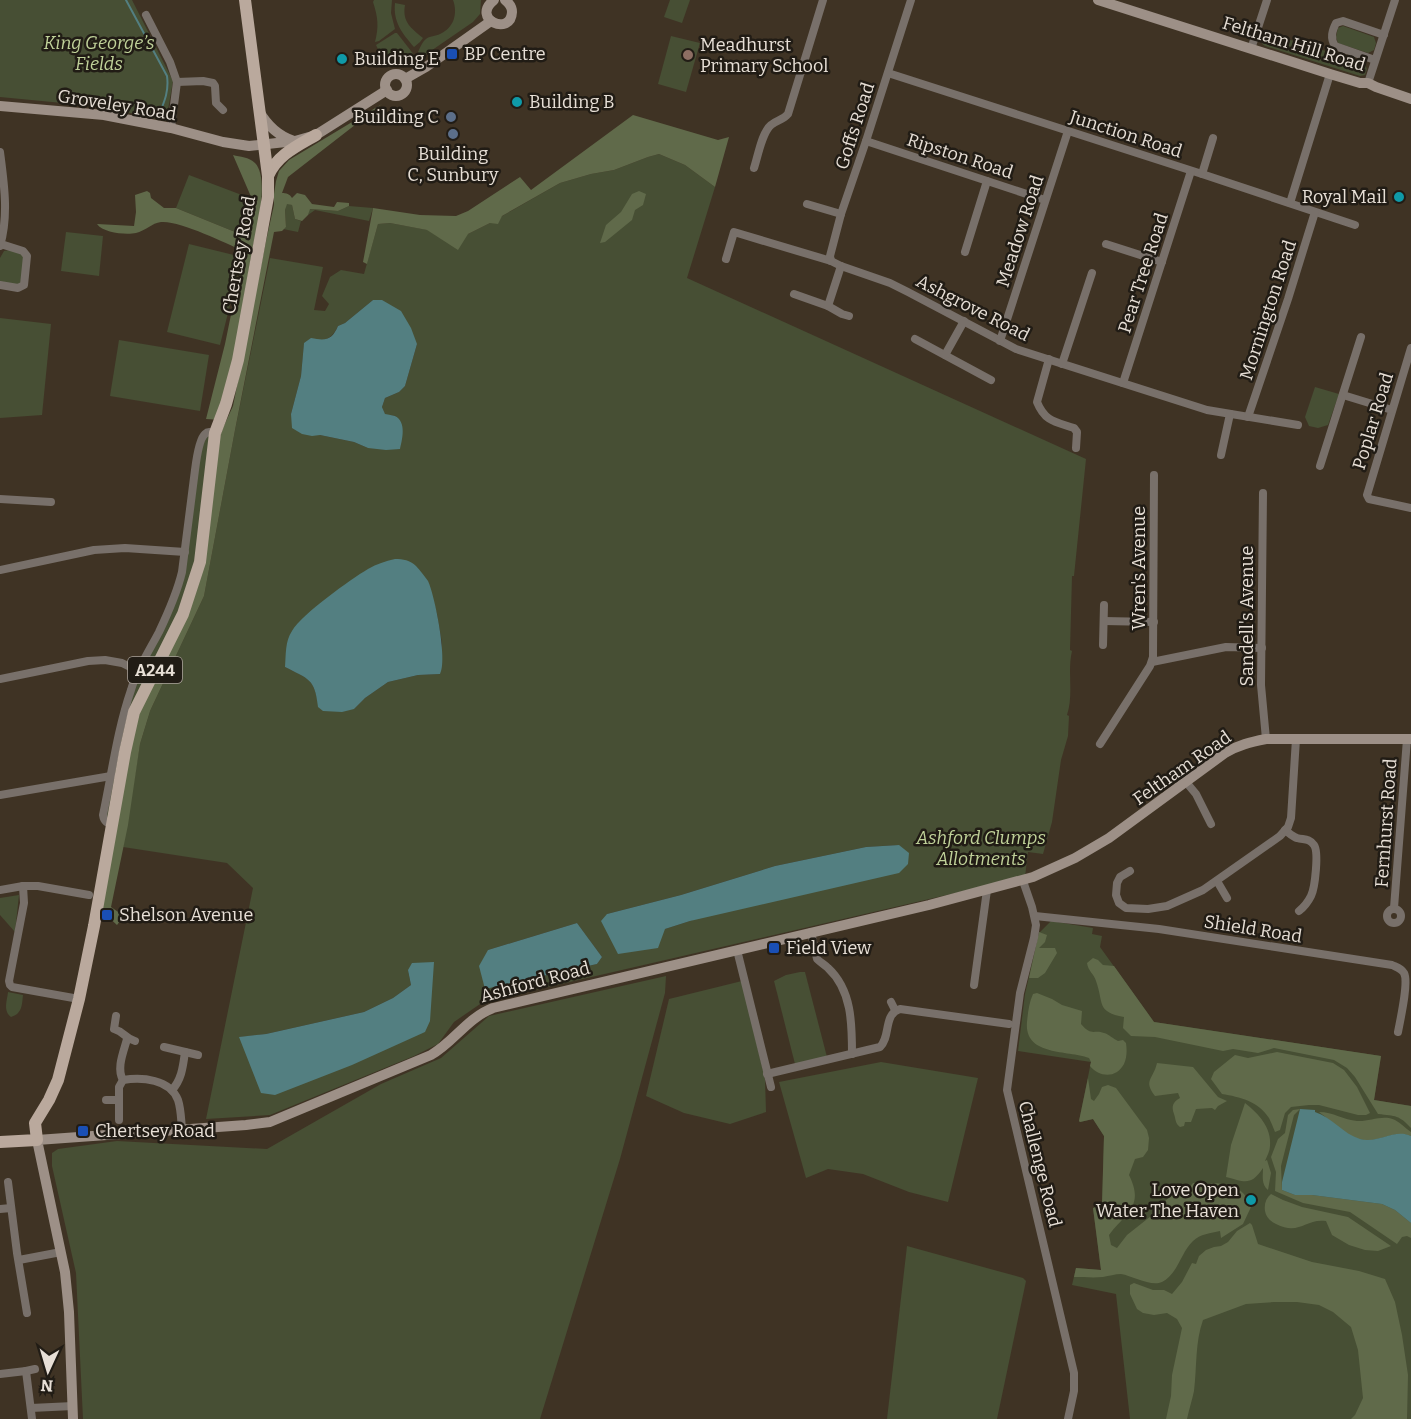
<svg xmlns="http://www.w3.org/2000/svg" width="1411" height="1419" font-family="Bitter,serif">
	<rect width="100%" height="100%" fill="#3f3324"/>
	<!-- green -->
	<g fill="#474f34" fill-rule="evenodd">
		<polygon points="0,0 132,0 173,81 166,121 104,107 0,97"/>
		<path d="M374,0H392L391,13L395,29L379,41L375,42C379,27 378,17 373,2Z"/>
		<path d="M453,0H481L480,14L473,22L422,57L418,52C420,48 422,42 426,39C429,36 436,36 440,34C454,28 458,13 453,0Z"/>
		<polygon points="670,0 690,0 682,23 664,17"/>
		<path d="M395,3L405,5C402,22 411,28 423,38L420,42L414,47C402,33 393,22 395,3Z"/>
		<polygon points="1343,26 1374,37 1376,43 1374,50 1368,53 1338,43 1336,37 1338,28"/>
		<path d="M1262,31L1364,63L1367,69L1365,75L1360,76L1265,46C1259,42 1260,38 1262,31Z"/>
		<path d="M395,33H397L418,60C402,67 383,63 376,45Z"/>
		<polygon points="671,36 700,43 686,92 658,84"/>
		<path d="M659,154L685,165L715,187L687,278L1086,459L1074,576H1072L1070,650L1072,651C1067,672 1074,694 1067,715L1069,716L1068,736L1061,760L1052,822L1043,854L1028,852L1025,877L483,1002L454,1022L438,1044L414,1056L270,1115L206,1119L253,888L227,863L123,847L140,744L150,711L204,596L235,430L270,258L323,267L314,310L325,311L329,304L322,296L330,277L341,270L364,274L378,224L390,223L428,230L437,236L468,234L490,223L560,183L591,174L614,170L648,157ZM373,300L417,344L405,386L399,392L385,398L382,407L385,415L396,416L368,448L354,442L320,435L291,414L301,376L304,344C320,341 331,342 338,326L345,323ZM428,582L437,614L442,643L440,674L418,675L388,682L365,698L354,709L319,707C314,677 308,679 285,667ZM899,845L690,921L665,929L607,914L681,895L775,866L866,847ZM577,923L602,957L597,964L531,979L488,950ZM408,970L425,1032L240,1037L266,1034L364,1012L393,998L411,985Z"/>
		<polygon points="189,175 255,200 240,234 176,208"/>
		<polygon points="286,203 292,205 295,219 301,221 298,232 283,229 286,227 285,210"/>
		<polygon points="349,206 373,208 369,221 315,210 308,215 309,209 338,211"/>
		<polygon points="66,232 103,236 99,276 61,271"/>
		<polygon points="189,244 242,257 220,345 167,332"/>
		<polygon points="10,250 22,253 24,258 22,282 17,286 0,283 0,258 4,251"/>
		<polygon points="0,318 51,324 42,415 0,418"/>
		<polygon points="119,340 209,355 200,411 110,396"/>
		<polygon points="1315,387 1339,394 1328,425 1318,428 1309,426 1305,417"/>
		<polygon points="212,432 204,536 178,626 113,824 103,815 131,689 174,597 202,437"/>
		<polygon points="19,895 15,932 0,915 0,898"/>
		<polygon points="1051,921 1093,928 1092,934 1102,936 1100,947 1154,1022 1381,1056 1374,1100 1411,1106 1411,1419 1130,1419 1116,1294 1072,1285 1076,1268 1101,1270 1093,1208 1102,1205 1104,1136 1093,1119 1080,1122 1079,1121 1091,1062 1018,1051 1025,994 1039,933"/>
		<polygon points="800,972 805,972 827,1057 795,1064 774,981 786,975"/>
		<polygon points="666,976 665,993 620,1159 540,1419 83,1419 76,1273 52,1166 52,1153 58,1149 117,1141 267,1149 381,1084 441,1058 489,1016"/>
		<polygon points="742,981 765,1079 766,1112 730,1124 684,1113 646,1096 669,999"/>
		<path d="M8,992L23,995C22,1005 22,1014 11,1017C3,1011 7,1001 8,992Z"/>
		<polygon points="881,1062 978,1078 948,1202 909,1192 863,1174 828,1169 806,1178 779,1082"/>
		<polygon points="907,1246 1023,1278 1026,1281 997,1419 887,1419"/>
	</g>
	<!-- forest -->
	<g fill="#606a4a">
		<path d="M382,104L288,177L282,193C286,193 290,194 292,198L297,193L305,195L312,204L334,207L337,202L349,203V206L338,211L310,209L308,215L302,221L295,219L292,205L287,204L285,210L286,227L282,231L274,232L235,430L204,596L150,711L140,744L128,825L111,907L124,916L117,925L105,914L102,909L137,713L188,609L217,447L222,430L233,406L266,241L274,205V194L276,181L279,171L289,160Z"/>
		<polygon points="633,115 718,140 729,137 715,187 685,165 659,154 648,157 614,170 591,174 560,183 502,216 498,224 490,223 468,234 458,250 427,230 390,223 378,224 367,264 363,262 373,208 420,215 456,216 468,211 520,177 531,190"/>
		<path d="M233,155C240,157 249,157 255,163C269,177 258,228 253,246L223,420L206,419L225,344L244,251C225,243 179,220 161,222C152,223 145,231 136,233C126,235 103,233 97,224L134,226L136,212L135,195L147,191L150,193L151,198L164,208H176L240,234L254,201L252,199Z"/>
		<polygon points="639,191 646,194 643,205 635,210 632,220 605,242 600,243 606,225 621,212 632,194"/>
		<polygon points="1039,932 1047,935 1045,942 1039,948 1055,948 1057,953 1045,973 1038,978 1029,978"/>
		<path d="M1093,958L1098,960L1103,965L1114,966L1154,1022L1381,1056L1374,1100L1411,1106V1128C1399,1115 1396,1116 1378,1114L1355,1077L1347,1068L1334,1060L1274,1048L1258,1053L1233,1049L1223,1051L1155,1037L1131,1036L1123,1028L1124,1017C1096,1012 1104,1003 1096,981C1094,974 1088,971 1087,963Z"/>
		<path d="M1037,993L1052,999L1062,1005L1082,1011L1081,1024C1092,1037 1094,1029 1104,1033C1109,1034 1113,1039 1118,1041L1123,1040L1126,1043C1127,1050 1127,1057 1124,1064C1116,1079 1099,1077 1090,1066L1091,1062L1089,1058C1066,1050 1024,1056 1027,1022C1028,1012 1029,1003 1033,994Z"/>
		<path d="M1277,1052L1333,1063L1344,1070L1357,1087L1370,1113L1366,1115H1358L1319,1105H1309L1291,1107L1285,1113L1280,1130L1275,1132C1273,1127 1271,1122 1269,1118C1258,1101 1240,1097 1222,1094L1211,1079L1214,1072L1235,1055L1248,1058Z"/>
		<path d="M1157,1063L1193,1067L1218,1097L1227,1101L1218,1106L1215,1110L1212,1108L1196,1109L1191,1122H1185L1184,1126L1180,1127C1175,1123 1176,1120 1174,1114C1171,1106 1173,1102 1180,1098L1178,1093L1155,1096C1143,1080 1153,1080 1157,1063Z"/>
		<path d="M1088,1078L1091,1099L1094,1101L1099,1094L1102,1087L1108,1085L1116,1088L1147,1130L1149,1138L1148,1150L1143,1157L1135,1159L1129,1175C1145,1207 1125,1213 1109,1235L1111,1245L1117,1248L1127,1235L1151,1216L1160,1206L1177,1190H1187L1193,1183C1217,1183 1243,1180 1251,1207L1243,1224L1221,1238L1220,1231C1211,1233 1200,1234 1193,1241C1181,1252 1178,1274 1162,1282C1151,1287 1133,1276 1121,1274C1115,1274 1109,1276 1103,1277C1093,1278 1084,1277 1074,1277L1076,1268L1101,1270L1093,1208L1102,1205L1104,1136L1093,1119L1080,1122L1079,1121Z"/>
		<path d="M1245,1103C1258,1113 1272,1128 1270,1146C1270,1151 1267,1156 1265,1161L1267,1160L1271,1173L1268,1190C1261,1184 1263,1176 1263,1168C1251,1186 1245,1182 1226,1177L1231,1145Z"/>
		<polygon points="1300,1109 1294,1115 1281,1166 1282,1190 1295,1195 1312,1195 1382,1204 1395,1210 1411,1223 1411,1238 1407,1236 1402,1237 1397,1244 1350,1212 1303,1203 1275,1191 1276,1172 1271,1157 1278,1139 1285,1133 1288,1115 1293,1110"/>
		<path d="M1319,1112C1333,1112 1344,1120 1357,1121C1369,1122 1383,1114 1395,1120C1401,1123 1406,1129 1411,1132V1136C1395,1129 1380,1142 1364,1140C1347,1138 1333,1122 1319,1112Z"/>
		<path d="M1271,1194L1283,1200L1302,1207L1348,1217L1391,1246L1378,1251L1365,1250L1349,1245L1332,1235L1326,1221C1305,1218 1300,1236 1276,1224C1270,1221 1266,1217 1265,1211C1264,1204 1266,1198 1271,1194Z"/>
		<path d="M1250,1223L1252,1225L1258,1244L1312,1262L1359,1271L1385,1279L1395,1302L1402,1335L1408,1375L1407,1419H1351L1355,1415L1363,1398L1358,1350L1351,1327L1333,1312L1319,1305L1297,1302H1274L1246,1304L1203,1320C1195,1342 1197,1367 1194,1391C1192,1400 1189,1410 1187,1419H1166L1171,1396L1172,1375L1182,1328L1177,1319L1167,1313L1154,1315L1143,1313L1137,1309L1130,1294V1285L1134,1283L1153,1290H1164L1172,1294L1182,1282L1192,1263L1196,1264L1199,1256L1206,1250L1214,1247L1221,1246L1228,1242L1237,1231Z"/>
	</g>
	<!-- water -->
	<g fill="#537f81">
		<path d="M373,300H382L401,311L411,328L417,344L405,386L399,392L385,398L382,407L385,414C389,415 392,415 395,416C407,422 402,440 400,449L386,450L368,448L354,442L320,435L312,436L302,434L292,428L291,414L301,376L304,343L311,338C326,341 332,340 338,326L345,323Z"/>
		<path d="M395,559C403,559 410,560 416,566C420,570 425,577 428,581C435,596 448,661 440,674L418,675L388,682L365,698L354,709L342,712L323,711L318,707C315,678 308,679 285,667C286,655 285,641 292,631C302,614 351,579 368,569C377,564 385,561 395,559Z"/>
		<polygon points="899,845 909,853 908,864 899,873 690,921 665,929 658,948 618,954 601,921 607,914 681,895 775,866 866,847"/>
		<polygon points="577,923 602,957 597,964 485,989 479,966 488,950"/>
		<polygon points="434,962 430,1021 425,1032 352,1065 275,1095 261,1093 239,1037 266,1034 364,1012 393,998 411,985 408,970 412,963"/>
		<path d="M1300,1109L1315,1110V1112C1332,1117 1343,1134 1360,1139C1378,1144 1394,1128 1411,1136V1223L1395,1210L1382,1204L1312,1195H1295L1282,1190V1182Z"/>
	</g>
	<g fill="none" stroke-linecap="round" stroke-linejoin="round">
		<!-- stream -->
		<path stroke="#537f81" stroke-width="2" d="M126,0L167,76C169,90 165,101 159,114"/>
		<!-- street -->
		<g stroke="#78706a" stroke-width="8">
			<polyline points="146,15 170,62 177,82 171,128"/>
			<polyline points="1251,49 1267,0"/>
			<path d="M1375,60L1335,46C1330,38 1332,31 1336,23L1343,21L1384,35"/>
			<polyline points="888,73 1202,174 1355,225"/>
			<polyline points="177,82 203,81 213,83 215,86 216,103 223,110"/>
			<polyline points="1368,83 1395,0"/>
			<polyline points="866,141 1045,200"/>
			<path d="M0,152C4,183 9,215 0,246"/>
			<path d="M754,168C758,156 762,132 771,125C777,120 783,120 788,114L823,0"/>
			<polyline points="1202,174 1213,138"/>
			<polyline points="1290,203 1330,74"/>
			<polyline points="807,204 841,214"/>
			<polyline points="1106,244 1162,262"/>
			<polyline points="965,252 987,181"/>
			<polyline points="726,259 734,232 831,261 841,266 890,283 908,292 1016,349 1207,410 1298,425"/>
			<polyline points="831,261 830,256 841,214 866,141 911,0"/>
			<polyline points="0,285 18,288 24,285 27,256 23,251 1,244"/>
			<polyline points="794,294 828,306 842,314 849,316"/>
			<polyline points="828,306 841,266"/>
			<polyline points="915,339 991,380"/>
			<polyline points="1000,341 1068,131"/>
			<polyline points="1411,348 1367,495 1369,499 1411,508"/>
			<polyline points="945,355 964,321"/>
			<path d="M1049,359L1037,402C1045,422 1056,422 1074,428L1077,432L1076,448"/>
			<polyline points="1062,364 1092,273"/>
			<polyline points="1123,383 1191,171"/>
			<polyline points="1343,395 1392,410"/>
			<polyline points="1248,417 1288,299 1315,212"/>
			<polyline points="1221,455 1230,414"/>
			<polyline points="1320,466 1361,337"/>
			<polyline points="1263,493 1261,685 1266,739"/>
			<polyline points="0,499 51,502"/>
			<polyline points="0,570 94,550 125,548 185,552"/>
			<polyline points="1104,621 1154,622"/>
			<polyline points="1103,645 1104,605"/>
			<polyline points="1152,662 1226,647 1262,648"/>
			<polyline points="0,679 88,661 105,660 122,663 138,671"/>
			<polyline points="1100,744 1150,666 1153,657 1154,475"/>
			<polyline points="1186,782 1196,794 1211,824"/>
			<polyline points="0,795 111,776"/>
			<path d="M113,824C107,823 104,822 103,815C112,773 117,731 131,690C137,669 149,651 159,632C168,613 177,593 182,572L195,470C196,462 199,439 205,434C208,431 211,432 215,433"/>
			<path d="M1285,830C1289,833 1293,837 1297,838C1304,840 1309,838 1314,845C1319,852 1315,888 1311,896C1308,902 1304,907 1299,911"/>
			<polyline points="1130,871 1120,877 1117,883 1116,895 1119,903 1126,908 1148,909 1167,906 1203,890 1280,836 1288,827 1291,818 1296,739"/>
			<polyline points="1023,881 1032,907 1036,925 1034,938 1020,993 1007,1090 1074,1373 1074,1391 1068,1419"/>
			<polyline points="1217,881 1227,898"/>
			<polyline points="23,886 24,903 9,981 10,985 12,987 79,999"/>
			<polyline points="0,890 23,886 38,886 89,895"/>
			<polyline points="1394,908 1407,739"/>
			<circle cx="1394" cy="916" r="7"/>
			<path d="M1035,916L1159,929L1392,965C1396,967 1401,968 1404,973C1409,982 1400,1021 1398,1032"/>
			<path d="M811,932L817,959C820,962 825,965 828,968C852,990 852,1024 852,1054"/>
			<polyline points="737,950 771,1087"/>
			<polyline points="974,985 987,890"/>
			<polyline points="891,1002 895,1010"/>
			<path d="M116,1016L114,1029C125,1032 124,1038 135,1041"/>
			<polyline points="164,1047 198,1055"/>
			<path d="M767,1074L880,1047C891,1037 883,1014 900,1009L1009,1024"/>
			<path d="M123,1080C116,1068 124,1051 127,1039"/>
			<path d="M172,1090C182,1079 183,1066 185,1052"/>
			<polyline points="106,1100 119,1100"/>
			<path d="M119,1120V1087L123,1080C142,1077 170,1079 178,1100C181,1109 181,1119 182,1129"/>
			<polyline points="8,1182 17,1253 27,1313"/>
			<polyline points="0,1209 11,1208"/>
			<polyline points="19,1260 61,1252"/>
			<polyline points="26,1371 35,1369"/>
			<polyline points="0,1374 26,1371 32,1419"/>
			<polyline points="31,1408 73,1406"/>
		</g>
		<!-- secondary -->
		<g stroke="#9d9087" stroke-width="10">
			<path d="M494,0C470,19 511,37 512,12C512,6 509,3 505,0"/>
			<polyline points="1098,0 1330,74 1360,83 1368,83 1376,87 1411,99"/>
			<circle cx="396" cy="85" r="11"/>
			<polyline points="405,79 426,67 491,21"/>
			<polyline points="0,106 104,115 171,128 223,142 249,146 295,141 316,135 387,90"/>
			<path d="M259,111C267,125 278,136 294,141"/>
			<path d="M73,1419L69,1312L65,1272L37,1140L246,1125L270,1122L431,1055C454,1042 467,1018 493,1008L929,905L1033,877L1075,858L1109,838L1225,753C1238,745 1251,742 1266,739H1411"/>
		</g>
		<!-- primary -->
		<g stroke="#baa99d" stroke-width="12">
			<path d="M268,176C277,155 297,146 316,135"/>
			<polyline points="0,1142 37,1140 35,1123 49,1100 58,1080 79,999 94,926 125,752 134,712 183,614 200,562 215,433 226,404 238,360 268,197 268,176 245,0"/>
		</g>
	</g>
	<!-- markers -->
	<g fill="#1a4fb4" stroke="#211c15" stroke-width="2">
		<rect x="446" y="48" width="12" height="12" rx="3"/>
		<rect x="101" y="909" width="12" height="12" rx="3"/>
		<rect x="768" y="942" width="12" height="12" rx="3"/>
		<rect x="77" y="1125" width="12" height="12" rx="3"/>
	</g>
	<circle fill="#8d6e63" stroke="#211c15" stroke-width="2" cx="688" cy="55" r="6"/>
	<g fill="#0f9aa8" stroke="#211c15" stroke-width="2">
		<circle cx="342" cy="59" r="6"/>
		<circle cx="517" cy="102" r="6"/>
		<circle cx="1399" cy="197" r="6"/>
		<circle cx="1251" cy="1200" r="6"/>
	</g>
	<g fill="#5c6f8a" stroke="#211c15" stroke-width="2">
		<circle cx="451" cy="117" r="6"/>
		<circle cx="453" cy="134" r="6"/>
	</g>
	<g text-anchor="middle" stroke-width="5" stroke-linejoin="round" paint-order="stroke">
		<!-- shield labels -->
		<rect fill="#211c15" stroke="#aca49c" stroke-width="1.5" x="128" y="657" width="54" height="26" rx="4.5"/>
		<g font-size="16" font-weight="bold" fill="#e7dfd6">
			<text x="155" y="676">A244</text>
		</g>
		<!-- park labels -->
		<g font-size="18" font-style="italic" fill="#c0d299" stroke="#211c15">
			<text x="99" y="49">King George’s<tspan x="99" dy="21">Fields</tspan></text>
			<text x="981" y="844">Ashford Clumps<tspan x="981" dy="21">Allotments</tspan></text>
		</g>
		<!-- street labels -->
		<g font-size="18" fill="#e7dfd6" stroke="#211c15">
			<text transform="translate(1294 44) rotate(17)" y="6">Feltham Hill Road</text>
			<text transform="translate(117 105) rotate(9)" y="6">Groveley Road</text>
			<text transform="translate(855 126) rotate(-72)" y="6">Goffs Road</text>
			<text transform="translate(1126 134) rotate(18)" y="6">Junction Road</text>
			<text transform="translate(960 156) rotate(18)" y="6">Ripston Road</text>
			<text transform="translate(1020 231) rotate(-72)" y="6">Meadow Road</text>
			<text transform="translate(239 255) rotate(-80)" y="6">Chertsey Road</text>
			<text transform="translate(1143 273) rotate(-72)" y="6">Pear Tree Road</text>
			<text transform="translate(973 308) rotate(27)" y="6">Ashgrove Road</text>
			<text transform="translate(1268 310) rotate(-72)" y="6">Mornington Road</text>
			<text transform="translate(1373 421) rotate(-73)" y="6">Poplar Road</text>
			<text transform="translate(1139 568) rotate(-90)" y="6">Wren's Avenue</text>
			<text transform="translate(1247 616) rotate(-90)" y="6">Sandell's Avenue</text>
			<text transform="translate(1182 768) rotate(-35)" y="6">Feltham Road</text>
			<text transform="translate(1386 823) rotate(-86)" y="6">Fernhurst Road</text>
			<text transform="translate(1253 929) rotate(9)" y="6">Shield Road</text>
			<text transform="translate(535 982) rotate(-15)" y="6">Ashford Road</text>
			<text transform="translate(1040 1164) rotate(76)" y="6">Challenge Road</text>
		</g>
		<!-- poi labels -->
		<g font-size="18" fill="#e7dfd6" stroke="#211c15" text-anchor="start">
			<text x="700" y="51">Meadhurst<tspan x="700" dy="21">Primary School</tspan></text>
			<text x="464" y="60">BP Centre</text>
			<text x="354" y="65">Building E</text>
			<text x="529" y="108">Building B</text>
			<text x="439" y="123" text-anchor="end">Building C</text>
			<text x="453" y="160" text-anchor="middle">Building<tspan x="453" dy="21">C, Sunbury</tspan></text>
			<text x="1387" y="203" text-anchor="end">Royal Mail</text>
			<text x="119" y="921">Shelson Avenue</text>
			<text x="786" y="954">Field View</text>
			<text x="95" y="1137">Chertsey Road</text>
			<text x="1239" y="1196" text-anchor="end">Love Open<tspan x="1239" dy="21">Water The Haven</tspan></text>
		</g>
	</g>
	<!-- north arrow -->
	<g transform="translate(48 1371) rotate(184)" stroke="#211c15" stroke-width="4.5" paint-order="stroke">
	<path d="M0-4.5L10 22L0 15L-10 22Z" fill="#e7dfd6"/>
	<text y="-9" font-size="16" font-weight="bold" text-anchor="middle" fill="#e7dfd6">N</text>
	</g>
</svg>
